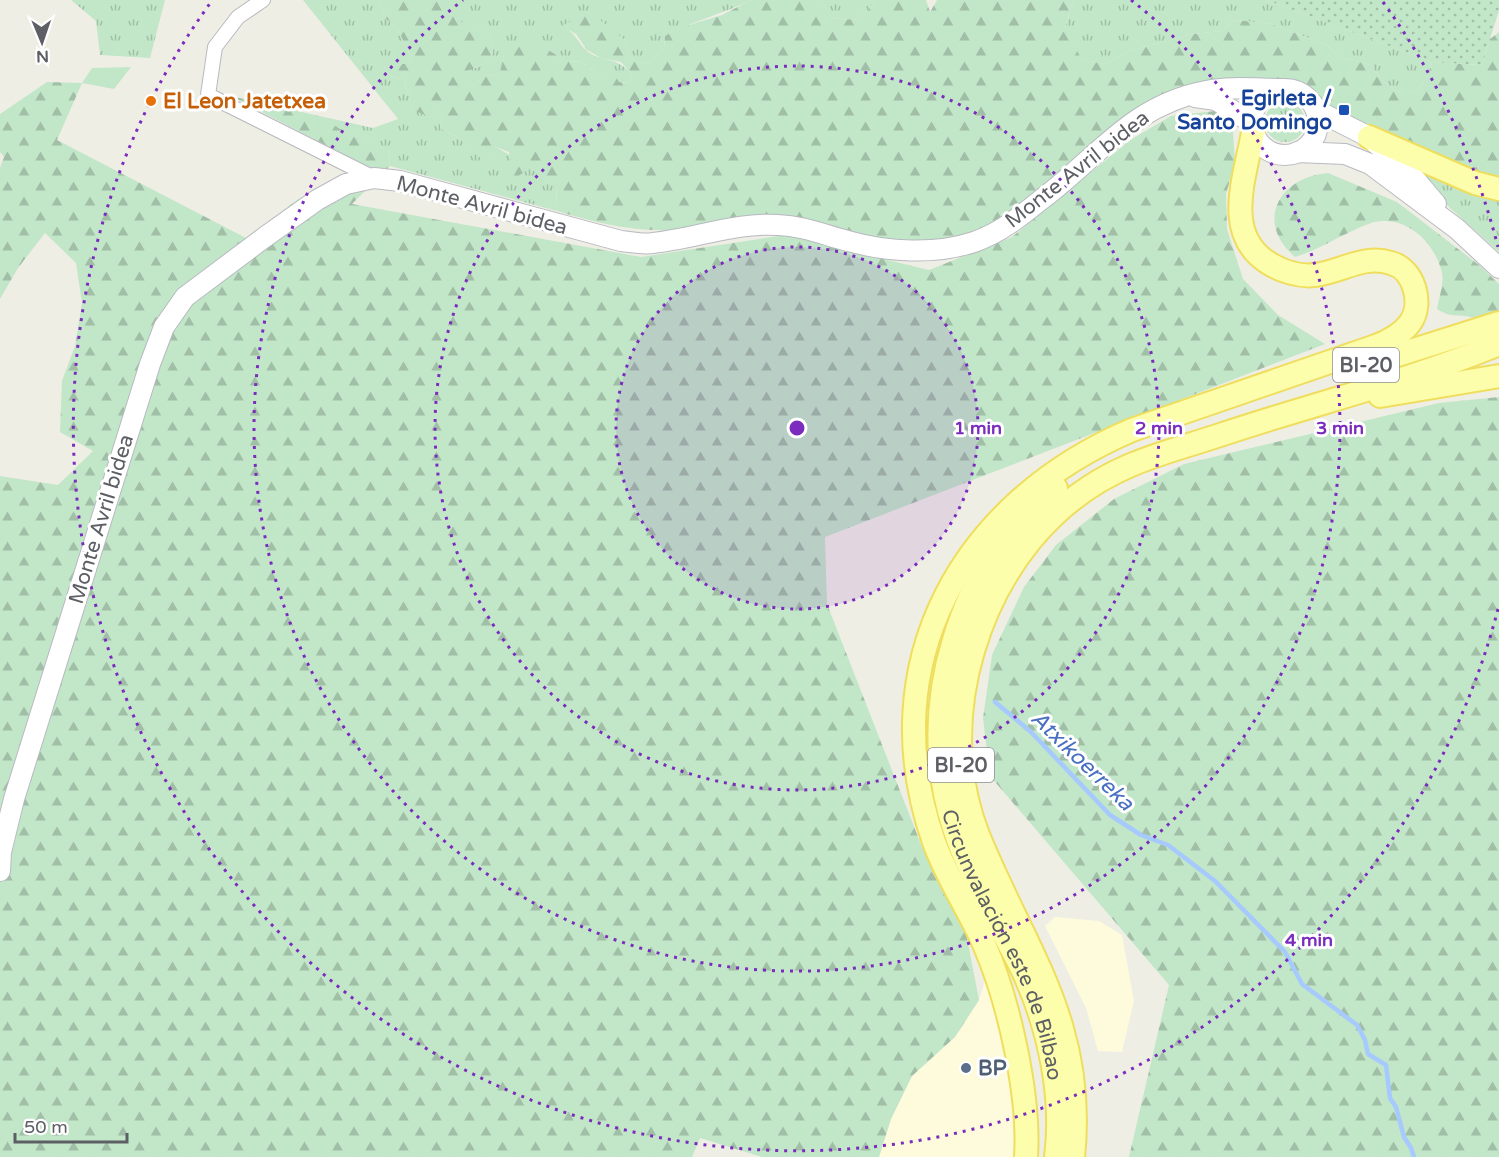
<svg xmlns="http://www.w3.org/2000/svg" width="1499" height="1157" font-family="'Varela Round',sans-serif">
	<defs>
		<pattern id="grass-tufts" width="24" height="20" patternUnits="userSpaceOnUse" patternTransform="scale(1.5)"><rect width="24" height="20" fill="#c2e6c8"/><path d="M3 7l-1-3M5 7V3M7 7l1-3M15 17l-1-3M17 17v-4M19 17l1-3" fill="none" stroke="#a1bea6"/></pattern>
		<pattern id="forest-firs" width="22" height="20" patternUnits="userSpaceOnUse" patternTransform="scale(1.5)"><rect width="22" height="20" fill="#c2e6c8"/><path d="M5 1l3.5 6h-7zM16 11l3.5 6h-7z" fill="#a1bea6"/></pattern>
		<pattern id="garden-dots" width="8" height="8" patternUnits="userSpaceOnUse" patternTransform="scale(1.5)"><rect width="8" height="8" fill="#c2e6c8"/><path d="M2 2h.1M6 6h.1" fill="none" stroke="#a1bea6" stroke-width="1.8" stroke-linecap="round"/></pattern>
	</defs>
	<rect width="100%" height="100%" fill="#efeee5"/>
	<!-- commercial -->
	<g fill="#fdfbdc">
		<polygon points="1055,917 1099,921 1122,935 1134,1001 1122,1052 1098,1051 1086,1008 1045,926"/>
		<polygon points="986,978 1011,1061 1019,1132 1016,1157 879,1157 891,1119 912,1076 955,1037 979,1000"/>
	</g>
	<!-- grass -->
	<g fill="url(#grass-tufts)">
		<polygon points="71,0 165,0 150,58 100,55 96,21"/>
		<path d="M303,0H379L386,19L397,27L413,62L383,68L391,76L404,80L413,110L433,106L442,116L440,128L459,138L485,161L496,147L556,182L557,211L390,166L389,152C368,138 341,135 324,117L373,128L398,119Z"/>
		<path d="M458,0H751C723,14 692,21 665,36L664,49L651,62L639,64L628,55L625,40L608,28L563,26C576,34 576,40 586,50C600,63 614,54 632,74L630,83L619,82L613,73L598,74L582,62L566,61L550,51L504,54L499,76L487,74L473,86L460,73L481,66L493,53L490,36L478,26L459,22Z"/>
		<path d="M822,0H875C861,21 855,21 831,18Z"/>
		<path d="M1073,0H1267L1432,62C1430,68 1427,78 1423,84C1404,107 1381,81 1371,65L1339,57L1327,45L1271,24L1235,20L1222,31L1193,34L1130,51L1106,64L1082,60L1065,29Z"/>
		<circle cx="1285" cy="122" r="20"/>
		<polygon points="1412,164 1456,189 1499,200 1499,252 1451,209"/>
	</g>
	<!-- forest -->
	<g fill="url(#forest-firs)">
		<path d="M379,0H459V21L478,26L490,36L493,53L481,66L461,73L473,86L487,74L499,76L504,54L514,46L550,51L566,61L582,62L598,74L613,72L619,82L630,83L632,74L621,62L601,58L587,50L576,34L562,26L589,11L625,40L628,55L639,64L651,62L664,49L665,36L679,28L722,15L751,0H822L831,18C855,21 861,21 875,0H926L930,12L937,0H1073L1065,28L1082,60L1106,64L1130,51L1193,34L1222,31L1235,20L1271,24L1327,45L1339,57L1371,65C1381,81 1404,107 1423,84C1427,78 1430,68 1432,62L1482,65L1490,39L1499,32V183L1324,107L1317,97L1303,88L1287,83L1208,84L1013,216L966,238L927,243L686,229C636,233 604,225 557,211L556,182L530,168L514,179L509,152L496,147L485,162L459,138L440,128L442,116L433,106L428,116L413,110L404,80L391,76L382,68L413,62L397,27L386,19Z"/>
		<path d="M47,82L82,83L57,140L246,238L297,200L337,177L370,168L231,96L324,117C341,135 369,138 389,152L390,166L352,204L641,257L785,235L929,270L1012,237L1130,140L1171,116L1215,111L1233,132L1235,163L1226,194L1227,229L1243,279L1278,315L1325,344L825,537L827,604L922,847L943,865L967,938L979,1000L955,1037L912,1076L891,1119L879,1157H762L700,1138L692,1157H0V476L58,485L93,451L60,432L62,381L75,346L82,303L76,263L45,233L18,268L0,299V168L4,157L0,152V114Z"/>
		<path d="M1328,173L1397,202L1479,265L1499,284V311L1478,320C1460,311 1456,321 1437,309C1439,298 1444,283 1442,273C1435,242 1405,213 1371,223C1345,232 1322,249 1295,257C1254,222 1279,177 1328,173Z"/>
		<polygon points="1499,397 1499,1157 1129,1157 1169,985 990,776 983,718 992,655 1024,587 1056,545 1114,499 1184,464 1439,403"/>
	</g>
	<!-- park -->
	<polygon fill="#c2e6c8" points="131,67 114,89 82,83 92,68"/>
	<!-- garden -->
	<polygon fill="url(#garden-dots)" points="1267,0 1499,0 1499,10 1482,65 1432,62"/>
	<g fill="none" stroke-linecap="round" stroke-linejoin="round">
		<!-- stream -->
		<polyline stroke="#a6c9fe" stroke-width="4.5" points="995,702 1031,732 1110,815 1141,835 1168,845 1215,881 1285,952 1302,984 1357,1025 1365,1040 1368,1054 1386,1065 1390,1098 1396,1107 1404,1137 1411,1148 1414,1157"/>
		<defs>
			<polyline id="street" points="263,0 238,17 215,47 208,95 374,178"/>
			<g id="secondary">
				<circle cx="1285" cy="122" r="33"/>
				<polyline points="1195,97 1216,100 1252,123"/>
				<polyline points="1316,110 1369,137 1414,178 1436,204"/>
				<polyline points="1297,152 1345,154 1370,164 1457,229 1499,268"/>
				<path d="M0,871L1,852L14,799L150,364L164,327L185,297L265,237L317,200L346,184L374,178L400,181L621,241C632,242 643,245 653,243C694,239 736,222 778,225C804,226 824,235 848,241C887,252 935,255 974,242C1000,233 1021,216 1042,199C1098,157 1132,105 1206,91C1230,86 1258,89 1283,89"/>
			</g>
			<g id="primary">
				<polyline points="1369,137 1475,183 1499,189"/>
				<polyline points="1363,366 1499,323"/>
				<polyline points="1380,396 1499,376"/>
				<path id="s1" d="M1056,488C1004,531 973,577 954,640C935,701 934,768 954,828C970,878 1000,924 1023,971C1049,1027 1064,1096 1056,1157"/>
				<path d="M1026,1157C1030,1096 1009,1001 984,944C969,910 947,878 934,842C871,663 962,502 1132,430L1376,346C1389,341 1401,335 1410,323C1424,304 1414,269 1391,263C1364,254 1341,272 1315,275C1299,277 1281,271 1267,262C1222,232 1246,175 1253,132"/>
				<path d="M1073,1157C1087,1023 1025,951 978,835C955,776 955,712 973,651C997,570 1050,499 1131,465C1159,453 1190,445 1220,435C1312,404 1409,381 1499,344"/>
			</g>
		</defs>
		<!-- street casing -->
		<use href="#street" stroke="#b7b9bf" stroke-width="16"/>
		<!-- secondary casing -->
		<use href="#secondary" stroke="#b8bac1" stroke-width="22"/>
		<!-- primary casing -->
		<use href="#primary" stroke="#efde5e" stroke-width="26"/>
		<!-- street -->
		<use href="#street" stroke="#fff" stroke-width="14"/>
		<!-- secondary -->
		<use href="#secondary" stroke="#fff" stroke-width="20"/>
		<!-- primary -->
		<use href="#primary" stroke="#fdfeab" stroke-width="22"/>
	</g>
	<!-- distance rings -->
	<circle cx="797" cy="428" r="181" fill="#7b2cbf" fill-opacity=".12"/>
	<g fill="none" stroke="#7b2cbf" stroke-width="3" stroke-dasharray="3 6">
		<circle cx="797" cy="428" r="181"/>
		<circle cx="797" cy="428" r="362"/>
		<path d="M1131 0A543 543 0 1 1 463 0"/>
		<path d="M1498 609A724 724 0 1 1 211 2M1383 2A724 724 0 0 1 1498 247"/>
	</g>
	<!-- markers -->
	<circle fill="#e8710a" stroke="#fff" stroke-width="2" cx="151" cy="101" r="6"/>
	<rect fill="#1a4fb4" stroke="#fff" stroke-width="2" x="1338" y="104" width="12" height="12" rx="3"/>
	<circle fill="#5c6f8a" stroke="#fff" stroke-width="2" cx="966" cy="1068" r="6"/>
	<g text-anchor="middle" stroke-width="6" stroke-linejoin="round" paint-order="stroke">
		<!-- shield labels -->
		<g fill="#fff" stroke="#8e8f93" stroke-width="1.5">
			<rect x="1333" y="348" width="66" height="34" rx="4.5"/>
			<rect x="928" y="748" width="66" height="34" rx="4.5"/>
		</g>
		<g font-size="20" font-weight="bold" fill="#5d5f65">
			<text x="1366" y="372">BI-20</text>
			<text x="961" y="772">BI-20</text>
		</g>
		<!-- transit labels -->
		<g font-size="21" font-weight="bold" fill="#164399" stroke="#fff" text-anchor="end">
			<text x="1332" y="105">Egirleta /<tspan x="1332" dy="24">Santo Domingo</tspan></text>
		</g>
		<!-- food labels -->
		<g font-size="21" font-weight="bold" fill="#c56008" stroke="#fff" text-anchor="start">
			<text x="163" y="108">El Leon Jatetxea</text>
		</g>
		<!-- street labels -->
		<g font-size="21" fill="#5d5f65" stroke="#fff">
			<text transform="translate(1077 169) rotate(-38)" y="7">Monte Avril bidea</text>
			<text transform="translate(482 205) rotate(15)" y="7">Monte Avril bidea</text>
			<text transform="translate(101 519) rotate(-73)" y="7">Monte Avril bidea</text>
			<text dy="7" stroke="none"><textPath href="#s1" startOffset="504">Circunvalación este de Bilbao</textPath></text>
		</g>
		<!-- service labels -->
		<g font-size="21" font-weight="bold" fill="#4e5e75" stroke="#fff" text-anchor="start">
			<text x="978" y="1075">BP</text>
		</g>
		<!-- water labels -->
		<g font-size="22" font-style="italic" fill="#486fc2" stroke="#fff">
			<text transform="translate(1083 760) rotate(44)" y="8">Atxikoerreka</text>
		</g>
	</g>
	<circle cx="797" cy="428" r="9" fill="#7b2cbf" stroke="#fff" stroke-width="3"/>
	<g font-size="18" text-anchor="middle" font-weight="bold" fill="#7b2cbf" stroke="#fff" stroke-width="6" stroke-linejoin="round" paint-order="stroke">
		<text x="978" y="434">1 min</text>
		<text x="1159" y="434">2 min</text>
		<text x="1340" y="434">3 min</text>
		<text x="1309" y="946">4 min</text>
	</g>
	<!-- north arrow -->
	<g transform="translate(42 42) rotate(178)" stroke="#ffffff" stroke-width="4.5" paint-order="stroke">
	<path d="M0-4.5L10 22L0 15L-10 22Z" fill="#5d5f65"/>
	<text y="-9" font-size="16" font-weight="bold" text-anchor="middle" fill="#5d5f65">N</text>
	</g>
	<!-- scale -->
	<path d="M15 1133v9h112v-9" fill="none" stroke="#5d5f65" stroke-width="3"/>
	<text x="24" y="1133" font-size="18" fill="#5d5f65" stroke="#ffffff" stroke-width="4.5" paint-order="stroke">50 m</text>
</svg>
